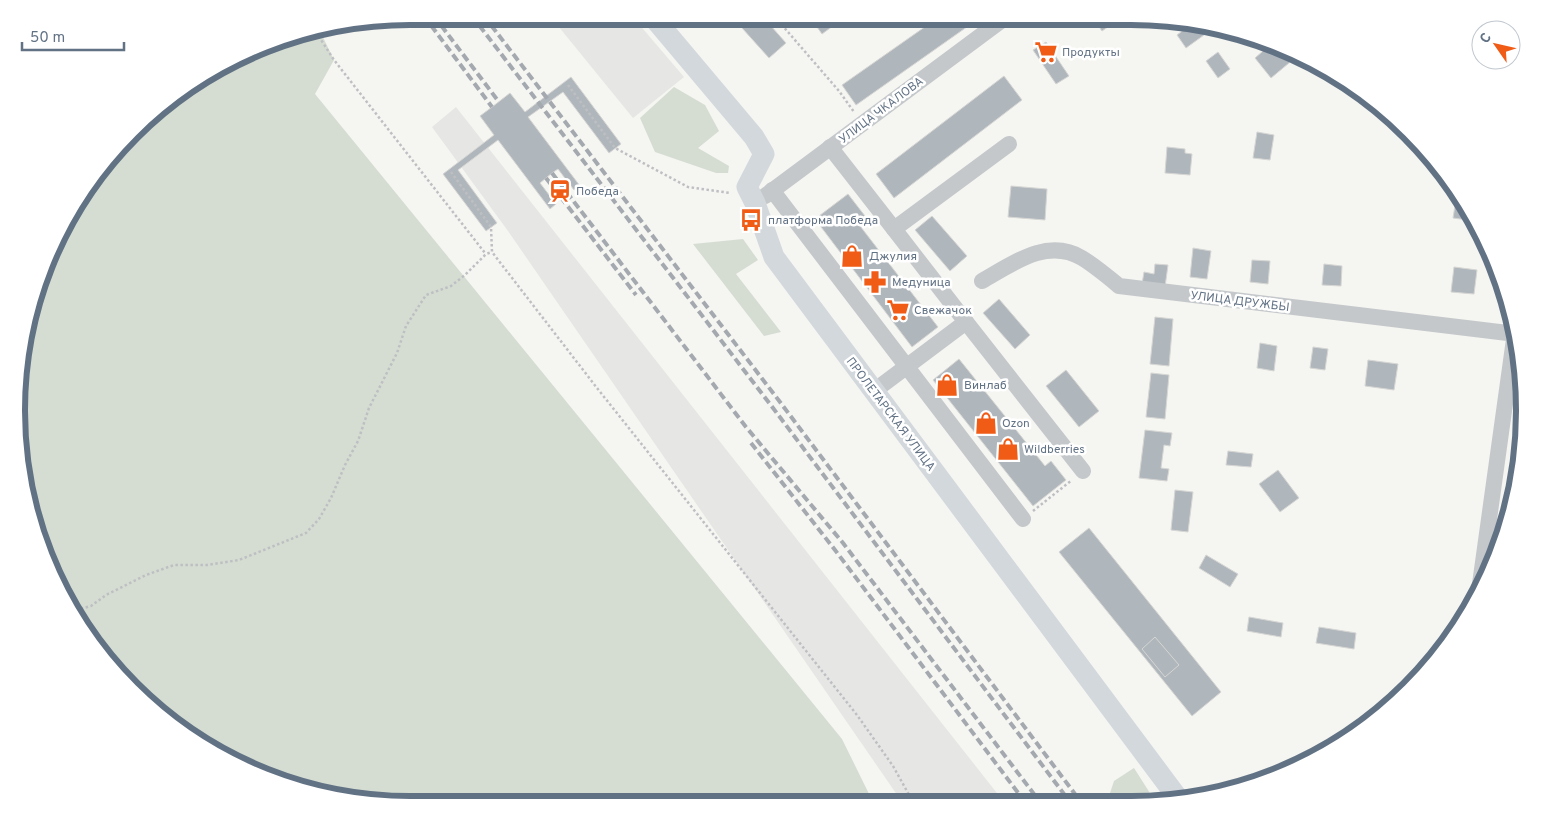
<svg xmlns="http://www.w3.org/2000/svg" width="1541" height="821" font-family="Overpass,sans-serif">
	<rect width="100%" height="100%" fill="#f5f5f1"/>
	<!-- built -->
	<g fill="#e6e7e5">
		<polygon points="550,16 632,16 684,77 633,118"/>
		<polygon points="456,107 1004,802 902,802 508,231 432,127"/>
	</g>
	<!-- green -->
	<g fill="#d5ddd2">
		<polygon points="320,31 334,60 315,94 842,739 873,802 385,804 308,791 214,752 114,671 46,562 17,437 30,309 83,192 170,98 284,37"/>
		<polygon points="674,87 705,105 719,131 698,148 729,166 728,173 716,173 655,152 640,118"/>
		<polygon points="743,239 758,260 736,274 781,332 764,336 693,244"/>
		<polygon points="1134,768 1155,801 1107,802 1114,781"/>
	</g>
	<!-- building -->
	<g fill="#afb6bc" stroke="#d6d6d4">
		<polygon points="734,17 763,17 786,43 769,58 733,18"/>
		<polygon points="810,17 845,17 822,34"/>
		<polygon points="939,17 981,17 856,105 842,85"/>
		<polygon points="1092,17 1122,17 1102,31"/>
		<polygon points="1193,23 1196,24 1204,35 1186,48 1177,35"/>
		<polygon points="1046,42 1069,76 1056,84 1033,50"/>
		<polygon points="1270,45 1292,54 1295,58 1271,78 1255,58"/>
		<polygon points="1218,52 1230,69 1218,78 1206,61"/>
		<polygon points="1004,76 1022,100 894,198 876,174"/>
		<polygon points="571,77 621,144 609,153 563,92 528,117 580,186 574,190 558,169 552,173 540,183 556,204 550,209 498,140 458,170 497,223 486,231 443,174 494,135 480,116 492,107 510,93 525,112"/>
		<polygon points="1257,132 1274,135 1270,160 1253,158"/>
		<polygon points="1167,147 1185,149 1185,153 1192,154 1190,175 1165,173"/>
		<polygon points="1011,186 1047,189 1045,220 1008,217"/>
		<polygon points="1457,193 1475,221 1453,218"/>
		<polygon points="848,194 865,216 857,222 938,327 912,347 815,219"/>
		<polygon points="932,216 967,256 950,271 915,230"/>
		<polygon points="1193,248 1211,251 1207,279 1190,277"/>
		<polygon points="1252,260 1270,261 1268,284 1250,282"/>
		<polygon points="1155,264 1168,265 1165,287 1142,284 1144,272 1154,274"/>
		<polygon points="1324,264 1342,266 1341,286 1322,285"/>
		<polygon points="1454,267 1477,270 1474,294 1451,292"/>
		<polygon points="999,299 1030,335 1015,349 983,313"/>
		<polygon points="1155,317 1173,319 1169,366 1150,364"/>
		<polygon points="1260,343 1277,346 1274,371 1257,368"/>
		<polygon points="1313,347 1328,349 1325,370 1310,368"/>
		<polygon points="959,359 1045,466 1051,461 1066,480 1033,506 933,380"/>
		<polygon points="1368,360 1398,364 1394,390 1365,386"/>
		<polygon points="1066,370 1099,411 1079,427 1046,386"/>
		<polygon points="1151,373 1169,375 1165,419 1146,417"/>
		<polygon points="1145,430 1172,433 1170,446 1164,445 1161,468 1169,469 1167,481 1139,478"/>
		<polygon points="1228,451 1253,454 1251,467 1226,465"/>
		<polygon points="1278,470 1299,498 1280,512 1259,484"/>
		<polygon points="1175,490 1193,492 1188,532 1171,530"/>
		<polygon points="1089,528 1221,692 1192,716 1059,552"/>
		<polygon points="1206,555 1238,574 1230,587 1199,568"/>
		<polygon points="1249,617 1283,623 1281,637 1247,631"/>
		<polygon points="1319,627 1356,633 1354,649 1316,643"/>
		<polygon points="1155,637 1179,665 1165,677 1142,649"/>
	</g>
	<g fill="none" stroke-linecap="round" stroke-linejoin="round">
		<!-- path -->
		<g stroke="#bebfc2" stroke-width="2.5" stroke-dasharray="2.5 2.5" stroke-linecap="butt">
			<polyline points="775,17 839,91 854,112"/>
			<polyline points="316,32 334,60 485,253"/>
			<polyline points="568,85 615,148 688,187 730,193"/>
			<polyline points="451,172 491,227 492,252 597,388 857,715 893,766 913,802"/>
			<polyline points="1033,511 1072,480"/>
			<polyline points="76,610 91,606 106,595 146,575 174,565 207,565 239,560 306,533 319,519 331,498 345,465 358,441 369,408 397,353 406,326 426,295 451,286 465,275 486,254 492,252"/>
		</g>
		<!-- minor -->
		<g stroke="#c4c8cb" stroke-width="16">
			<polyline points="830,147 894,229"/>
			<polyline points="772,190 1023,519"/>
			<polyline points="765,196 1006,17"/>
			<path d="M982,281C1012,264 1047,237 1082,258C1095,266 1107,276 1119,286L1516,334"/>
			<polyline points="966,322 894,229 1009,144"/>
			<polyline points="874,391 966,322 1083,471"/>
			<polyline points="1479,591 1515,332"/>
		</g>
		<!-- major -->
		<polyline stroke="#d3d8dd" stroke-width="21" points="653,17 754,137 764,154 747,187 755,203 774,257 1180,801"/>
		<!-- rail -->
		<g stroke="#a4a9b0" stroke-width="4" stroke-dasharray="8 4" stroke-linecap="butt">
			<polyline points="424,16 492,107"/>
			<polyline points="434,16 499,102"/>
			<polyline points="472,16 773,408 1070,802"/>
			<polyline points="484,16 780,402 1081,802"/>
			<polyline points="552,173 746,427 843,543 1040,802"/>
			<polyline points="546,178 636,295"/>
			<polyline points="751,443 835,550 1025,802"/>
		</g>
	</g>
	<!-- icons -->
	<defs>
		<symbol id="supermarket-bare" viewBox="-9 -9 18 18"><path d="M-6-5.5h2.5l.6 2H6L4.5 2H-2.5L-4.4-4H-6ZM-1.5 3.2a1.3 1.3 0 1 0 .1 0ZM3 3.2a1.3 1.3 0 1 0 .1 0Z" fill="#f05b16" stroke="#fff" stroke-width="2.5" paint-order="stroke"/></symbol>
		<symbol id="station-bare" viewBox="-9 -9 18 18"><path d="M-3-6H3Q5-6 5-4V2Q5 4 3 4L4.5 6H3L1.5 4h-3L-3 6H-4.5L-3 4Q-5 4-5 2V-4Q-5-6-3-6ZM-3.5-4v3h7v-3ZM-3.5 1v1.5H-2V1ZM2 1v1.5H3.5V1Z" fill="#f05b16" stroke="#fff" stroke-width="2.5" paint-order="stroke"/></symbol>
		<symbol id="bus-bare" viewBox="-9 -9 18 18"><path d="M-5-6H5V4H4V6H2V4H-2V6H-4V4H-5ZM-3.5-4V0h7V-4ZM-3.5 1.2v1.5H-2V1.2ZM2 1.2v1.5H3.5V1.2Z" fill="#f05b16" stroke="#fff" stroke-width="2.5" paint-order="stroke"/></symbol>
		<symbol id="shop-bare" viewBox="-9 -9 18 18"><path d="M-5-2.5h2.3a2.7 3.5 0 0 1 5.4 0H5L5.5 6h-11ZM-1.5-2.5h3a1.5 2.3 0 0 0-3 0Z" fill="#f05b16" stroke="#fff" stroke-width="2.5" paint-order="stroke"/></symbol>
		<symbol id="pharmacy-bare" viewBox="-9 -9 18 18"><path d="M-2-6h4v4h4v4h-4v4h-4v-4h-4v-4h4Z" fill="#f05b16" stroke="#fff" stroke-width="2.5" paint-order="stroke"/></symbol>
	</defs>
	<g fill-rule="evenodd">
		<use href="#supermarket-bare" x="1030" y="36" width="32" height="32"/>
		<use href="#station-bare" x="544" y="175" width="32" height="32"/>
		<use href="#bus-bare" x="735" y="204" width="32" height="32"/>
		<use href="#shop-bare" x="836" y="240" width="32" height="32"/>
		<use href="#pharmacy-bare" x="859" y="266" width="32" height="32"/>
		<use href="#supermarket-bare" x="882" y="294" width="32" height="32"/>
		<use href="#shop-bare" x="931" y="369" width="32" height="32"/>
		<use href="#shop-bare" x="970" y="407" width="32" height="32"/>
		<use href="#shop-bare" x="992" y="433" width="32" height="32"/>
	</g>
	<g text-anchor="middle" stroke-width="5" stroke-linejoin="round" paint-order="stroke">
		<!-- poi labels -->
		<g font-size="12" fill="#627285" stroke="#fff" text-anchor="start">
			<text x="1062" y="56">Продукты</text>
			<text x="576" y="195">Победа</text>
			<text x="768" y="224">платформа Победа</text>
			<text x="869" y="260">Джулия</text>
			<text x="892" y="286">Медуница</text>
			<text x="914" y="314">Свежачок</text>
			<text x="964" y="389">Винлаб</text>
			<text x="1002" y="427">Ozon</text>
			<text x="1024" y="453">Wildberries</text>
		</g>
		<!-- street labels -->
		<g font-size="12" fill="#627285" stroke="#fff">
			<text transform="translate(881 110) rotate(-37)" y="4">УЛИЦА ЧКАЛОВА</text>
			<text transform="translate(1240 301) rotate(7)" y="4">УЛИЦА ДРУЖБЫ</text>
			<text transform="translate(891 414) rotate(53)" y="4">ПРОЛЕТАРСКАЯ УЛИЦА</text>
		</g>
	</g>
	<!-- crop -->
	<path d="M0 0H1541V821H0ZM410 25H1131A385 385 0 0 1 1516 410V411A385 385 0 0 1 1131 796H410A385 385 0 0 1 25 411V410A385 385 0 0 1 410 25Z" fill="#fff" fill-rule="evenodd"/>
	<path fill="none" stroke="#627285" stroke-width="6" d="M410 25H1131A385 385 0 0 1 1516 410V411A385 385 0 0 1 1131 796H410A385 385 0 0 1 25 411V410A385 385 0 0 1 410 25Z"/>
	<!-- north arrow -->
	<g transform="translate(1496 45) rotate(304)"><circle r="24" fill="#ffffff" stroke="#c0c7ce"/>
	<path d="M0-4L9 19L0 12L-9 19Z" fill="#f05b16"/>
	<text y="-8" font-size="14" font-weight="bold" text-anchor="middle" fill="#627285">С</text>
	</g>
	<!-- scale -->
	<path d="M22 42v8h102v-8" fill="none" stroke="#627285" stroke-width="2.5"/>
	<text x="30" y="42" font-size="15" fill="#627285" stroke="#ffffff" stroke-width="4" paint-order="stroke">50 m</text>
</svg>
